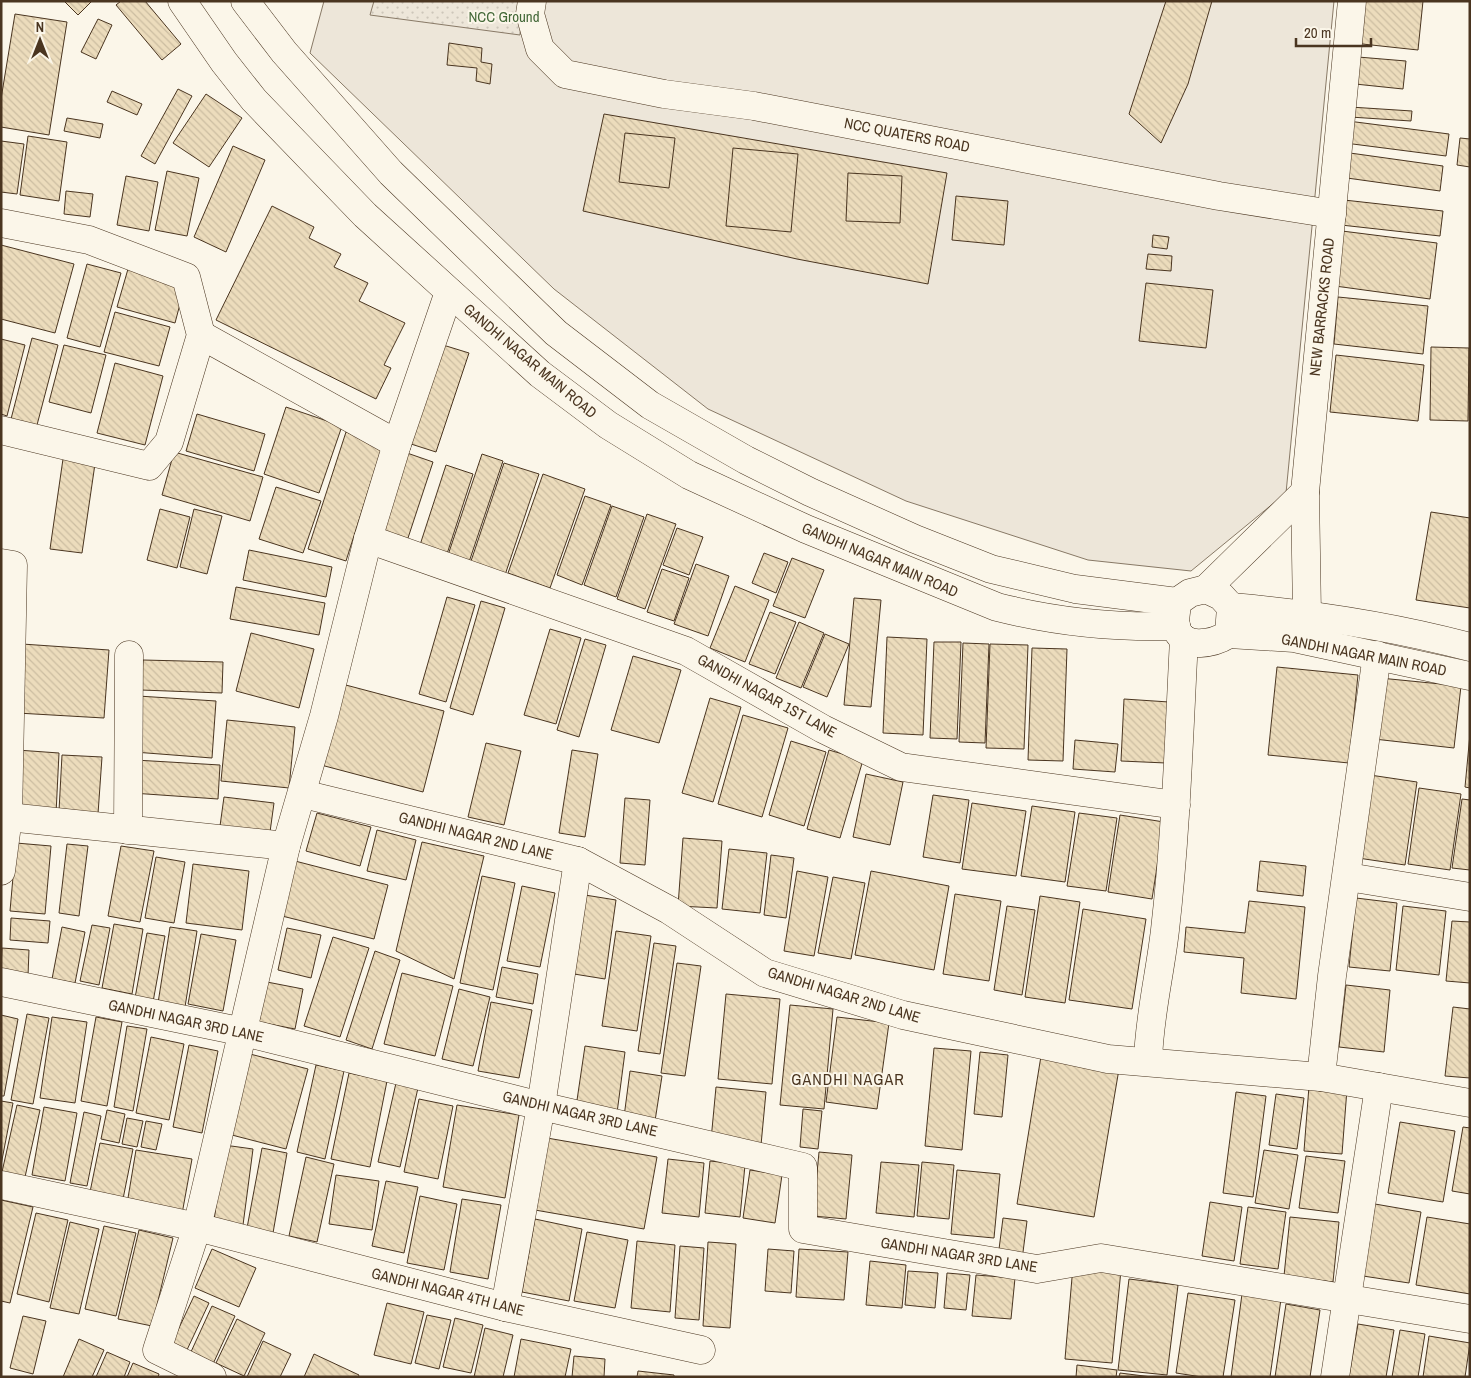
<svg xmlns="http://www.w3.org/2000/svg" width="1471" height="1378" font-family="'Archivo Narrow',sans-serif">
	<defs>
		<pattern id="park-dots" width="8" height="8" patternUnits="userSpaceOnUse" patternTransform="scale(1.25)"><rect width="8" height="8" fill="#ede6d9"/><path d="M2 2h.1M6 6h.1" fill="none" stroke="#cdc6ba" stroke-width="1.8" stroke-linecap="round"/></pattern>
		<pattern id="building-back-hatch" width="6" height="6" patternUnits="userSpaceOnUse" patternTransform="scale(1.25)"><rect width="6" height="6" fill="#ecdcbc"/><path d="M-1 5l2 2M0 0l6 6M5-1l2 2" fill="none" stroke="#ccbda1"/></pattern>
	</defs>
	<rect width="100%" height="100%" fill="#fbf6e9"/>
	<!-- grass -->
	<polygon fill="#ede6d9" stroke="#887966" points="324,1 1334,1 1286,493 1191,571 1088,560 906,501 708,409 554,289 310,53"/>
	<!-- park -->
	<polygon fill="url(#park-dots)" stroke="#887966" points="374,1 522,1 520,35 370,15"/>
	<!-- building -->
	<g fill="url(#building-back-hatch)" stroke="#4a3520">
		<polygon points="64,1 92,1 78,15"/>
		<polygon points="121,1 145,1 181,44 162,60 116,5"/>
		<polygon points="1166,1 1212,1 1188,84 1161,143 1129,114"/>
		<polygon points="1358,1 1423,1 1418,50 1353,43"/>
		<polygon points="15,14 67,22 49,135 1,127 1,99"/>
		<polygon points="98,19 112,25 96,59 81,52"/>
		<polygon points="449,43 482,48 481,62 492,64 490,84 476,81 477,68 447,65"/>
		<polygon points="1358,57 1406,61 1403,89 1355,84"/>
		<polygon points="178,89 192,96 155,164 141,156"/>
		<polygon points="112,91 142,104 137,115 107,102"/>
		<polygon points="206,94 242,118 209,167 173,143"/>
		<polygon points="1350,107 1412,111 1411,121 1350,117"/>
		<polygon points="604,114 947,173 928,284 797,259 583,211"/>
		<polygon points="67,118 103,124 100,138 64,131"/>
		<polygon points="1348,121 1449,134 1446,156 1345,143"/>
		<polygon points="625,133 675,138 669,188 619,182"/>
		<polygon points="28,136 67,142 59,201 20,195"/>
		<polygon points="1460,138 1470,139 1470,167 1457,165"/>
		<polygon points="1,141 24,144 17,194 1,192"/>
		<polygon points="233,146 265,160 226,252 194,237"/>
		<polygon points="733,148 798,154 791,232 726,226"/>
		<polygon points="1350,153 1443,166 1440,191 1347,178"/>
		<polygon points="167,171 199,178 187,236 155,230"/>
		<polygon points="848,173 902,176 900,223 846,221"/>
		<polygon points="126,176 158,182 149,231 117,225"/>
		<polygon points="66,191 93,194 90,217 64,214"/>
		<polygon points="956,196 1008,201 1004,245 952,240"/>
		<polygon points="1344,200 1443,211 1440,236 1341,225"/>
		<polygon points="272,206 314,227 309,238 341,254 334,267 368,283 359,301 405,323 384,365 391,368 376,399 216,320"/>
		<polygon points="1342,231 1437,243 1430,299 1335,286"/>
		<polygon points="1153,235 1169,237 1167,249 1152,247"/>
		<polygon points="1,245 74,264 55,333 1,319"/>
		<polygon points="1148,254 1172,256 1171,271 1146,269"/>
		<polygon points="87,264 121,273 100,347 67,338"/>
		<polygon points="128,269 185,285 175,323 117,307"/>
		<polygon points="1146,283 1213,290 1206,348 1139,341"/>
		<polygon points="1338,297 1428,306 1423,354 1334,344"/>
		<polygon points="115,312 170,327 159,366 104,352"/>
		<polygon points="32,338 58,345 37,425 11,419"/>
		<polygon points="1,339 25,345 7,416 1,414"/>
		<polygon points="64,345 106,355 91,413 49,402"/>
		<polygon points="443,345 469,353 436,452 411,444"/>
		<polygon points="1431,347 1469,348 1468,421 1430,420"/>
		<polygon points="1336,355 1424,365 1418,421 1330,412"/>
		<polygon points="115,363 163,376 145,445 97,433"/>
		<polygon points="286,407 342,426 319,493 264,474"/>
		<polygon points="197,414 265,434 254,471 186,451"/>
		<polygon points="346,432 383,444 346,561 308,549"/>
		<polygon points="64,452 96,457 82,553 50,549"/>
		<polygon points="174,452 263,477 250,521 162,495"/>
		<polygon points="407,453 433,462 407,541 381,533"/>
		<polygon points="482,454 503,461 468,565 447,558"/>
		<polygon points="504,463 539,474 505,575 470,564"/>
		<polygon points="446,465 473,474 446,557 419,548"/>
		<polygon points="543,474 585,489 550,588 508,573"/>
		<polygon points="276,487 321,501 303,553 259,539"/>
		<polygon points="585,496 611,505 582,585 557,575"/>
		<polygon points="612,506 644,517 616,597 584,585"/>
		<polygon points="160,509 190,517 177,568 147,560"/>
		<polygon points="194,509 222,516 207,574 180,567"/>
		<polygon points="1431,512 1470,518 1470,608 1416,600"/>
		<polygon points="647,514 676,524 645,609 617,599"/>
		<polygon points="677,528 703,537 689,575 663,565"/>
		<polygon points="249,550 332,567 326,597 243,580"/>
		<polygon points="764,553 788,562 776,593 752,583"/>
		<polygon points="792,558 824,570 805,618 773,606"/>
		<polygon points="696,564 729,576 708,636 674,624"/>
		<polygon points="662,569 689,578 674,621 647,612"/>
		<polygon points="735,586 769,600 745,662 710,648"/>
		<polygon points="236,587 325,603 319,635 230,619"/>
		<polygon points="447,597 475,605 446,702 419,694"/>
		<polygon points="854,598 881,600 871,707 844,705"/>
		<polygon points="481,601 505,608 473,715 450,708"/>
		<polygon points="770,612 796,622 775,674 749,664"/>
		<polygon points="799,622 824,633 801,688 776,678"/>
		<polygon points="550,629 581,638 556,724 524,715"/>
		<polygon points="251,633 314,649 299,708 236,691"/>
		<polygon points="825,634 849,644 827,697 803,687"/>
		<polygon points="887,637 927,639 923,735 883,733"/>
		<polygon points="585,639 606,645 579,737 557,730"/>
		<polygon points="934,642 961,642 957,739 930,738"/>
		<polygon points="963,643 989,644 985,743 959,742"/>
		<polygon points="22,644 109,650 104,718 17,713"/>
		<polygon points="990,644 1028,645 1024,749 986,748"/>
		<polygon points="1032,648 1067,649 1063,761 1028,760"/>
		<polygon points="633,656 681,670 659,743 611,730"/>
		<polygon points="143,660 223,662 222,693 141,690"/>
		<polygon points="1277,667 1358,675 1349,763 1268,755"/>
		<polygon points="1380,678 1461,686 1454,748 1374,739"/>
		<polygon points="342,684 444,711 423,792 321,765"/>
		<polygon points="138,696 216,701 212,758 134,752"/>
		<polygon points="710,698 741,707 713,802 682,793"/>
		<polygon points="1124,699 1169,702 1166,763 1121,761"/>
		<polygon points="743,715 788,728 762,817 718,804"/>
		<polygon points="227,720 295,727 289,788 221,781"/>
		<polygon points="1470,734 1470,788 1465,787"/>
		<polygon points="1075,740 1118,744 1115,772 1073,769"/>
		<polygon points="791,741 826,752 804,826 769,815"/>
		<polygon points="486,743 521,751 504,825 468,817"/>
		<polygon points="17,750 59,753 56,814 14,812"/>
		<polygon points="572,750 598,754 585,837 559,833"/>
		<polygon points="829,750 863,760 840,838 807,829"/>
		<polygon points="62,755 102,757 98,814 59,811"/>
		<polygon points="135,760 220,765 218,799 132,793"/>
		<polygon points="866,774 903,782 890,845 853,837"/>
		<polygon points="1370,775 1417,782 1405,865 1358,858"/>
		<polygon points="1419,788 1461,794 1450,870 1408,864"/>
		<polygon points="933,795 969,800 960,863 923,857"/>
		<polygon points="224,797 274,803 270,832 220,826"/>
		<polygon points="625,798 650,800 645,865 620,863"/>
		<polygon points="1462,799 1470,800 1470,870 1452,868"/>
		<polygon points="972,803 1026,811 1016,876 962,869"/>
		<polygon points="1032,806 1075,812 1065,882 1021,876"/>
		<polygon points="317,813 371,827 360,866 306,851"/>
		<polygon points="1079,813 1117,818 1106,891 1067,886"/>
		<polygon points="1120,815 1164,822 1152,899 1108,892"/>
		<polygon points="377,830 416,840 406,880 367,871"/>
		<polygon points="683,838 722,841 717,908 678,906"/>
		<polygon points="422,842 484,856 454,979 396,951"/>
		<polygon points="16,843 51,846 45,914 10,911"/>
		<polygon points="67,844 88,846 79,916 59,913"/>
		<polygon points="121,846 154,851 140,922 108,916"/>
		<polygon points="729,849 767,853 760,913 722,909"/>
		<polygon points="771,855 794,858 786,918 764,915"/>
		<polygon points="156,857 185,862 174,923 145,918"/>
		<polygon points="295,861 388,885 374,939 282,916"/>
		<polygon points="1260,861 1306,866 1303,896 1257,891"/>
		<polygon points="193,864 249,871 242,930 186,923"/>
		<polygon points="797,871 828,877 814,956 784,951"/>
		<polygon points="871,871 949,886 934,970 855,955"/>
		<polygon points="482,876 515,883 493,990 460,983"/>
		<polygon points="833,877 865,883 851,959 818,953"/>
		<polygon points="522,886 555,893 540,967 507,961"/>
		<polygon points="955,894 1001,901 989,981 943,974"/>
		<polygon points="585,895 616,900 605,979 574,974"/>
		<polygon points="1040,896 1080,902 1065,1003 1025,997"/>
		<polygon points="1356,898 1397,903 1390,971 1349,967"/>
		<polygon points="1249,901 1305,907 1296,999 1241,993 1244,958 1184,952 1186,927 1245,933"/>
		<polygon points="1007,906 1035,910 1022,995 994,990"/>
		<polygon points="1403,906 1446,911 1439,975 1396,970"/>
		<polygon points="1083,909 1146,919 1132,1009 1069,1000"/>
		<polygon points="11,918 50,921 48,943 10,940"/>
		<polygon points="1452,921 1470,922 1470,983 1446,981"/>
		<polygon points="114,924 143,929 132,994 102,988"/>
		<polygon points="92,925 110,928 99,985 80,981"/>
		<polygon points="62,927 85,932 75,983 52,979"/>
		<polygon points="170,927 197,931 185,1007 158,1003"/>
		<polygon points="287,928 321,935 311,978 278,970"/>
		<polygon points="616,931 651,936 637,1031 602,1026"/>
		<polygon points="147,933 165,936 153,1002 135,998"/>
		<polygon points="201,934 236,940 223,1011 188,1004"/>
		<polygon points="333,937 369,948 340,1037 304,1026"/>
		<polygon points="654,943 676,946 660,1054 638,1051"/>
		<polygon points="2,948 29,950 28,976 1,969"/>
		<polygon points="375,951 400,960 372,1049 346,1040"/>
		<polygon points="677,963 701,966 685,1076 661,1073"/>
		<polygon points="502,967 538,974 533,1004 496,997"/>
		<polygon points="402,973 453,986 435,1056 384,1044"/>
		<polygon points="267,982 303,989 295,1029 259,1022"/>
		<polygon points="1346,985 1390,990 1384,1052 1339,1047"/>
		<polygon points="459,989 490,997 473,1066 442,1059"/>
		<polygon points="726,994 780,999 772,1084 718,1079"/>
		<polygon points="491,1002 532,1010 519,1078 478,1071"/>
		<polygon points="790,1005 833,1009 824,1109 780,1105"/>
		<polygon points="1453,1007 1470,1009 1470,1078 1445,1076"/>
		<polygon points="27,1014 49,1018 33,1104 11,1100"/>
		<polygon points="1,1015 18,1019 4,1096 1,1096"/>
		<polygon points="52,1017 87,1022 75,1103 40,1098"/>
		<polygon points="96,1017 122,1022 107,1106 81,1101"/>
		<polygon points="837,1017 889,1023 877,1109 826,1102"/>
		<polygon points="127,1026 147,1029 133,1111 114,1107"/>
		<polygon points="151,1037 184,1044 169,1120 136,1113"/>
		<polygon points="189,1045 218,1051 202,1133 173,1127"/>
		<polygon points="585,1046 625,1052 617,1113 576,1107"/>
		<polygon points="934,1048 971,1051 962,1150 925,1146"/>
		<polygon points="980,1052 1008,1055 1002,1117 974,1114"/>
		<polygon points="250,1054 308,1069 286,1149 228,1134"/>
		<polygon points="1041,1056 1119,1069 1094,1217 1017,1204"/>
		<polygon points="316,1065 344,1071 325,1159 297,1152"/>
		<polygon points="630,1071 662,1076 655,1121 624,1117"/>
		<polygon points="349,1073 387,1081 370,1167 331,1159"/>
		<polygon points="396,1083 418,1088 400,1167 378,1162"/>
		<polygon points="1309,1086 1347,1089 1342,1154 1304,1151"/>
		<polygon points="716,1087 766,1092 761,1145 711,1140"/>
		<polygon points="1236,1092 1266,1096 1253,1197 1223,1193"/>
		<polygon points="1276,1094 1304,1098 1297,1149 1269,1145"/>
		<polygon points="419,1099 453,1106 438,1179 404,1172"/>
		<polygon points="1,1101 13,1103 1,1165"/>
		<polygon points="17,1105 40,1110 25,1177 2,1172"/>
		<polygon points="457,1105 519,1115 505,1198 443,1187"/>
		<polygon points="44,1107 77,1113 65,1181 32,1175"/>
		<polygon points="803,1109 822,1111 818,1149 800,1147"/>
		<polygon points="107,1110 125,1114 119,1143 101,1139"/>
		<polygon points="84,1112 101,1116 87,1186 70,1183"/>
		<polygon points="127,1118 143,1121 137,1147 122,1144"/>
		<polygon points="146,1121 162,1124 156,1150 141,1147"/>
		<polygon points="1400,1122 1455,1131 1443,1202 1388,1193"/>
		<polygon points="1463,1127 1470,1128 1470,1194 1452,1191"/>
		<polygon points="547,1138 657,1157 644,1229 535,1210"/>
		<polygon points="100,1143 133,1149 123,1199 90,1192"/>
		<polygon points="224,1145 253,1149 243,1225 214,1221"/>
		<polygon points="262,1148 287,1153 273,1233 247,1228"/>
		<polygon points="136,1150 192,1159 182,1214 127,1204"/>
		<polygon points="1264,1150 1298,1155 1289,1209 1255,1203"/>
		<polygon points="819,1152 852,1155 846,1219 813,1216"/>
		<polygon points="1306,1156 1345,1161 1338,1213 1299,1208"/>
		<polygon points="306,1157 334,1164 317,1242 289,1236"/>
		<polygon points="668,1159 704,1163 699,1217 662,1213"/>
		<polygon points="710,1161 745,1165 740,1217 705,1213"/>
		<polygon points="881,1162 919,1165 914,1217 876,1213"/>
		<polygon points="922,1162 954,1165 949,1219 917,1216"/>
		<polygon points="750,1170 782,1175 775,1223 743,1218"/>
		<polygon points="957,1170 1000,1174 994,1238 951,1234"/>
		<polygon points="336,1175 379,1181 372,1230 329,1224"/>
		<polygon points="386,1181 418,1187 404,1253 372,1246"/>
		<polygon points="420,1196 457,1204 444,1270 407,1263"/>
		<polygon points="462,1199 501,1205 488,1279 450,1272"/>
		<polygon points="1,1200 33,1207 10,1303 1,1301"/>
		<polygon points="1210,1202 1242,1207 1234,1261 1202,1256"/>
		<polygon points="1375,1204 1421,1212 1409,1283 1363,1276"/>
		<polygon points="1248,1207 1286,1212 1278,1269 1240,1264"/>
		<polygon points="36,1213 68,1220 49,1302 17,1294"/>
		<polygon points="1290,1217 1339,1222 1333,1282 1284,1276"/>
		<polygon points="1427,1217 1470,1224 1470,1294 1416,1285"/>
		<polygon points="1003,1218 1027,1221 1022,1260 998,1257"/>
		<polygon points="535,1219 582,1229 569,1301 522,1292"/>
		<polygon points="70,1222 99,1229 79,1314 50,1308"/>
		<polygon points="104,1226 136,1233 116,1316 85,1309"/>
		<polygon points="139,1230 173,1238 152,1326 118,1319"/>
		<polygon points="587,1232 628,1240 615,1308 574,1301"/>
		<polygon points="637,1241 675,1245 670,1312 631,1308"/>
		<polygon points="708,1242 736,1244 730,1328 703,1326"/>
		<polygon points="680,1246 704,1248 699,1320 675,1318"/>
		<polygon points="212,1249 256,1268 239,1307 195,1288"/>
		<polygon points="768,1249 794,1251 791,1293 765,1291"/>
		<polygon points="799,1249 848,1252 844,1300 796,1297"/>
		<polygon points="870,1261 906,1265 902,1308 866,1305"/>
		<polygon points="1073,1266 1121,1270 1112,1363 1065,1359"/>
		<polygon points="908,1271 938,1273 935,1308 905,1305"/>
		<polygon points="947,1273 970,1275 966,1310 944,1308"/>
		<polygon points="976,1275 1015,1278 1011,1319 972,1316"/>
		<polygon points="1129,1279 1178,1285 1167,1375 1118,1370"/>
		<polygon points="1188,1293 1235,1300 1223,1377 1202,1377 1176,1373"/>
		<polygon points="1242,1294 1281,1299 1270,1377 1231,1377"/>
		<polygon points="194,1296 209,1303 186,1352 171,1345"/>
		<polygon points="387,1303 424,1312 411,1364 374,1355"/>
		<polygon points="1286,1304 1320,1310 1310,1377 1275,1377"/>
		<polygon points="212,1306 235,1316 213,1364 190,1354"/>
		<polygon points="427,1315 451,1320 439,1369 415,1363"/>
		<polygon points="23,1316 46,1321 33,1374 10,1368"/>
		<polygon points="455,1318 483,1325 471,1373 443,1367"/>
		<polygon points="237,1319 265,1333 244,1376 216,1363"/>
		<polygon points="1358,1324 1394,1330 1386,1377 1349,1377"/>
		<polygon points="485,1328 513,1335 503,1377 474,1377"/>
		<polygon points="1400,1330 1425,1334 1418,1377 1392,1377"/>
		<polygon points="1429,1336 1470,1343 1465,1377 1423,1377"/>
		<polygon points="79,1339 104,1350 92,1377 63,1377"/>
		<polygon points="521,1339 571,1349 565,1377 514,1377"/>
		<polygon points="263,1341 291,1354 280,1377 247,1377"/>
		<polygon points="107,1352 130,1362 124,1377 96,1377"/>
		<polygon points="314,1354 359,1375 358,1377 304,1377"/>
		<polygon points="574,1356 605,1359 604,1377 572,1377"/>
		<polygon points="133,1363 159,1374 158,1377 127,1377"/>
		<polygon points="1077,1365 1117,1370 1116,1377 1076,1377"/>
		<polygon points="638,1371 674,1375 674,1377 637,1377"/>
		<polygon points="1120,1373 1152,1377 1119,1377"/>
	</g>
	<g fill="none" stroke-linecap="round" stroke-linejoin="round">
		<defs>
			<g id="minor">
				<path d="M182,1L224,62L254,100L365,215L540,374L608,425L689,475L806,529L997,607C1056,622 1115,628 1176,626"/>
				<polyline points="245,1 284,52 391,173 556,333 650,405 746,460 810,492 915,539 991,569 1075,589 1177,602"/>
				<polyline points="532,1 530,14 540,49 565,74 664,94 754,106 1219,196 1332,214"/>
				<polyline points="1,223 89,240 186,277 201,335 169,442 149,466 1,430"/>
				<polyline points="201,335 397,444"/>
				<polyline points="368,539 686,651 823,729 901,767 1176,805"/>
				<polyline points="1,563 13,565 8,817 1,871"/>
				<path d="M1206,589L1221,596L1231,607L1229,634C1213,644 1181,651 1176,626C1174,619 1177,609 1177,602L1190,593Z"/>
				<polyline points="1206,589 1305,492"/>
				<path d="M1231,607C1312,614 1391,626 1470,647"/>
				<polyline points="1307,614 1305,492 1352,1"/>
				<polyline points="1229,634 1294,638 1470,676"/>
				<polyline points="303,794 578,861 669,910 765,973 903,1015 1108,1059 1321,1077 1470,1103"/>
				<polyline points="8,817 286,846"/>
				<polyline points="128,830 129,655"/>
				<polyline points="1348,877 1470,897"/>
				<polyline points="1,982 244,1032 541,1106 803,1167 803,1229 1037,1269 1101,1258 1470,1319"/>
				<path d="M1148,1061C1149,1017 1160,974 1165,930C1176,834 1179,736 1184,639"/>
				<polyline points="1321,1077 1332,976 1377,655"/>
				<polyline points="1,1185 197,1227 505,1307 701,1350"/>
				<polyline points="505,1307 541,1106 578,861"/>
				<polyline points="212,1377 157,1350 197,1227 286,846 324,716 368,539 397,444 449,292"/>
				<polyline points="1335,1377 1379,1087"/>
			</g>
		</defs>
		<!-- minor casing -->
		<use href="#minor" stroke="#4a3520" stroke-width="29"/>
		<!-- minor -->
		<use href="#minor" stroke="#fbf6e9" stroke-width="28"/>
	</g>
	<g text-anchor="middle" stroke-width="4" stroke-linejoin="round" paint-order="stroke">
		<!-- park labels -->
		<g font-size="15" fill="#436837" stroke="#fbf6e9">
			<text x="504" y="22">NCC Ground</text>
		</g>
		<!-- street labels -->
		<g font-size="15" fill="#4a3520" stroke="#fbf6e9">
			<text transform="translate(907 135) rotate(11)" y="5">NCC QUATERS ROAD</text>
			<text transform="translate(1322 307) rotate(-84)" y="5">NEW BARRACKS ROAD</text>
			<text transform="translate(530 361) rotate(40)" y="5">GANDHI NAGAR MAIN ROAD</text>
			<text transform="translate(880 560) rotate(23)" y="5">GANDHI NAGAR MAIN ROAD</text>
			<text transform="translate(1364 655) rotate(11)" y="5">GANDHI NAGAR MAIN ROAD</text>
			<text transform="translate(767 696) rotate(29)" y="5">GANDHI NAGAR 1ST LANE</text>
			<text transform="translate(476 836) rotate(14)" y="5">GANDHI NAGAR 2ND LANE</text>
			<text transform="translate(844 995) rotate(17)" y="5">GANDHI NAGAR 2ND LANE</text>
			<text transform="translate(186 1021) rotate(12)" y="5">GANDHI NAGAR 3RD LANE</text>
			<text transform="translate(580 1114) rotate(13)" y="5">GANDHI NAGAR 3RD LANE</text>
			<text transform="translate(959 1255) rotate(9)" y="5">GANDHI NAGAR 3RD LANE</text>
			<text transform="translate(448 1292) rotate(14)" y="5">GANDHI NAGAR 4TH LANE</text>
		</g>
		<!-- neighbourhood labels -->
		<g font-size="16" letter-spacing="1" fill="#4a3520" stroke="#fbf6e9">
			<text x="848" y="1085">GANDHI NAGAR</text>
		</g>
	</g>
	<!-- border -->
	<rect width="1471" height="1378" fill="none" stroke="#4a3520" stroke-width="5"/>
	<!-- north arrow -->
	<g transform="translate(40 40)" stroke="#fbf6e9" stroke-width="4" paint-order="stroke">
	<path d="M0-4L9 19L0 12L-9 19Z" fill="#4a3520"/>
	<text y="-8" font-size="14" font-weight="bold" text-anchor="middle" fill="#4a3520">N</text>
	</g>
	<!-- scale -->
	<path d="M1296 38v8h75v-8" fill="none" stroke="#4a3520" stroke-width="2.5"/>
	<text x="1304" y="38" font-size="15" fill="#4a3520" stroke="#fbf6e9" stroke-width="4" paint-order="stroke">20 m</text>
</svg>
